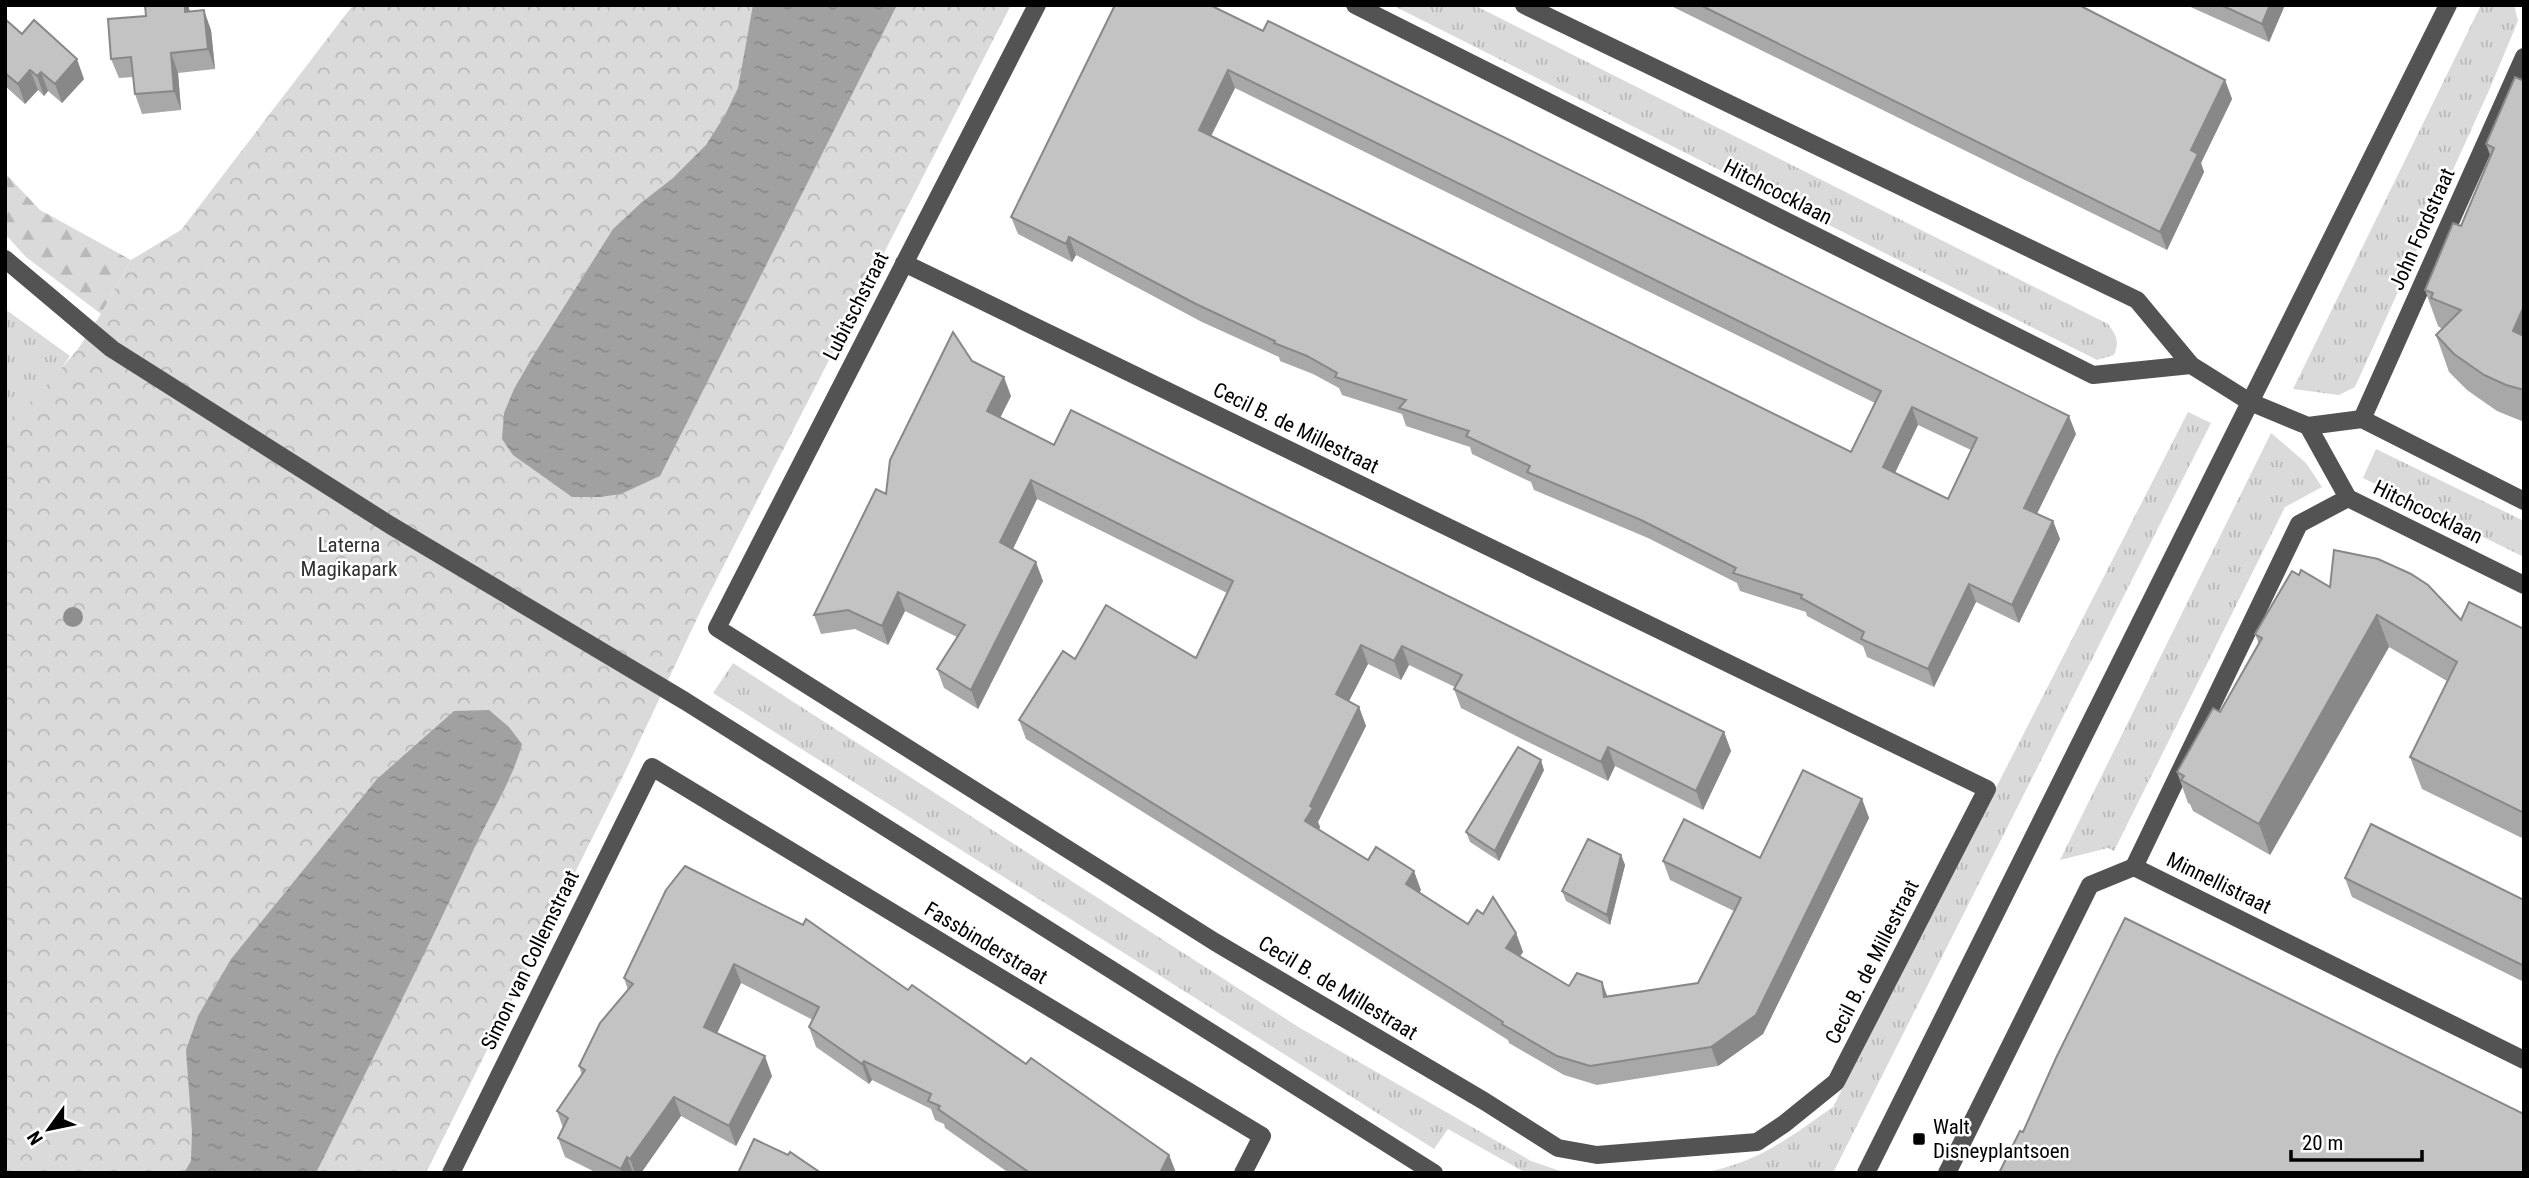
<svg xmlns="http://www.w3.org/2000/svg" width="2529" height="1178" font-family="'Roboto Condensed',sans-serif">
	<defs>
		<pattern id="grass-tufts" width="24" height="20" patternUnits="userSpaceOnUse" patternTransform="scale(1.75)"><rect width="24" height="20" fill="#dadada"/><path d="M3 7l-1-3M5 7V3M7 7l1-3M15 17l-1-3M17 17v-4M19 17l1-3" fill="none" stroke="#b9b9b9"/></pattern>
		<pattern id="forest-firs" width="22" height="20" patternUnits="userSpaceOnUse" patternTransform="scale(1.75)"><rect width="22" height="20" fill="#dadada"/><path d="M5 1l3.5 6h-7zM16 11l3.5 6h-7z" fill="#b9b9b9"/></pattern>
		<pattern id="park-crowns" width="20" height="18" patternUnits="userSpaceOnUse" patternTransform="scale(1.75)"><rect width="20" height="18" fill="#dadada"/><path d="M2 6a3 3 0 1 1 6 0M12 15a3 3 0 1 1 6 0" fill="none" stroke="#b9b9b9"/></pattern>
		<pattern id="water-ripples" width="26" height="14" patternUnits="userSpaceOnUse" patternTransform="scale(1.75)"><rect width="26" height="14" fill="#a1a1a1"/><path d="M2 4q2-2 4 0t4 0M15 11q2-2 4 0t4 0" fill="none" stroke="#898989"/></pattern>
	</defs>
	<rect width="100%" height="100%" fill="#fff"/>
	<!-- grass -->
	<g fill="url(#grass-tufts)">
		<path d="M1392,5H1474L2108,324C2116,335 2120,341 2114,355L2097,360Z"/>
		<polygon points="2481,5 2514,5 2518,21 2490,88 2355,387 2339,395 2293,389"/>
		<polygon points="5,309 70,356 43,395 5,434"/>
		<path d="M2188,412L2211,423L1833,1173H1702C1758,1163 1787,1139 1833,1107Z"/>
		<polygon points="2271,433 2306,463 2322,487 2285,507 2114,851 2108,848 2060,860"/>
		<polygon points="2376,449 2524,521 2524,557 2363,478"/>
		<polygon points="733,663 1300,1028 1531,1161 1566,1173 1526,1173 1448,1129 1434,1149 713,693"/>
	</g>
	<!-- forest -->
	<polygon fill="url(#forest-firs)" points="5,173 40,210 131,260 101,314 26,257 5,234"/>
	<!-- park -->
	<polygon fill="url(#park-crowns)" points="353,5 1011,5 701,610 624,774 426,1173 5,1173 5,422 19,413 42,391 78,349 101,314 131,260 181,230"/>
	<!-- water -->
	<g fill="url(#water-ripples)">
		<polygon points="753,5 897,5 660,476 621,494 600,497 572,497 513,455 502,439 504,413 514,389 533,356 613,229 641,203 673,178 706,145 725,115 738,88"/>
		<path d="M489,710L509,727L522,744C512,782 489,815 473,851C423,959 369,1066 316,1173H184L191,1161L192,1132L186,1050L198,1016L231,959L377,779L454,711Z"/>
	</g>
	<g fill="none" stroke-linecap="round" stroke-linejoin="round">
		<!-- minor -->
		<g stroke="#535353" stroke-width="18">
			<polyline points="1355,5 2093,375 2191,365"/>
			<polyline points="1524,5 2137,300 2191,365 2250,402 2308,426 2362,419 2524,501"/>
			<polyline points="5,259 112,349 390,525 685,701 1434,1173"/>
			<polyline points="904,263 1987,789 1836,1082 1784,1124 1757,1142 1597,1155 1558,1148 1484,1101 1215,942 717,628 1037,5"/>
			<polyline points="2362,419 2524,57"/>
			<polyline points="2308,426 2348,498 2524,585"/>
			<polyline points="2348,498 2299,524 2134,867 2524,1060"/>
			<polyline points="451,1173 652,767 1262,1136 1243,1173"/>
			<polyline points="1866,1173 2448,5"/>
			<polyline points="1947,1173 2090,885 2134,867"/>
		</g>
	</g>
	<!-- trees -->
	<circle fill="#8e8e8e" cx="73" cy="617" r="10"/>
	<!-- wall -->
	<g fill="#a8a8a8" fill-rule="evenodd">
		<polygon points="188,5 190,12 211,30 215,69 178,73 181,110 142,114 135,94 133,77 119,78 111,59 146,16"/>
		<path d="M1115,5L2076,434L2037,513L2053,521L2060,539L2019,623L1976,602L1934,687L1867,657L1863,646L1807,616L1806,612L1740,591L1737,583L1648,538L1534,490L1531,482L1472,454L1470,447L1406,426L1402,414L1342,395L1339,388L1313,374L1280,361L1279,357L1202,322L1076,255L1072,262L1018,234L1011,217ZM1235,88L1875,403L1851,452L1211,136ZM1918,425L1971,450L1948,499L1895,473Z"/>
		<polygon points="1669,5 2079,5 2225,80 2232,99 2201,163 2204,172 2167,250"/>
		<polygon points="2186,5 2285,5 2269,42"/>
		<polygon points="5,19 22,34 84,79 62,103 48,91 44,96 38,90 25,104 5,86"/>
		<polygon points="2524,76 2524,422 2497,411 2467,390 2449,372 2436,335 2442,329 2438,326 2425,290 2461,226 2490,155 2486,144"/>
		<polygon points="972,361 1011,396 1000,418 1054,445 1724,732 1731,751 1703,810 1615,766 1608,781 1520,738 1461,708 1454,689 1455,687 1409,665 1401,680 1368,664 1349,701 1359,707 1366,726 1318,822 1320,827 1319,830 1368,860 1421,890 1419,893 1468,924 1516,933 1523,952 1520,956 1569,986 1602,982 1607,996 1698,983 1734,911 1670,880 1663,861 1760,858 1862,799 1869,818 1763,1034 1718,1066 1597,1085 1564,1075 1509,1043 1508,1040 1460,1010 1026,739 1019,720 1075,659 1196,658 1227,593 1037,499 1013,549 1043,581 978,709 944,688 937,669 957,637 905,611 888,645 855,629 821,634 814,615 886,494"/>
		<polygon points="2299,575 2330,587 2461,620 2524,629 2524,839 2422,789 2410,757 2447,681 2389,647 2270,855 2193,811 2190,804 2188,803 2177,772 2220,712 2259,644 2255,634"/>
		<polygon points="1544,770 1499,861 1470,842 1466,832"/>
		<polygon points="1621,855 1625,865 1610,925 1566,901 1562,891"/>
		<polygon points="2345,878 2524,900 2524,982 2352,897"/>
		<polygon points="666,890 908,990 1169,1155 1176,1173 1009,1173 945,1128 944,1124 935,1120 931,1109 872,1080 869,1084 816,1047 809,1027 813,1020 741,983 717,1033 772,1076 736,1146 681,1116 641,1173 597,1173 565,1157 558,1138 563,1128 557,1111 582,1075 579,1066 628,990 624,978"/>
	</g>
	<!-- shaded-wall -->
	<g fill="#888">
		<polygon points="185,5 188,5 190,12 185,12"/>
		<polygon points="2270,5 2285,5 2269,42 2262,24"/>
		<polygon points="204,10 211,30 215,69 208,49"/>
		<polygon points="171,53 178,73 181,110 174,91"/>
		<polygon points="77,59 84,79 62,103 55,84"/>
		<polygon points="30,70 38,90 25,104 18,84"/>
		<polygon points="1228,70 1235,88 1205,148 1199,130"/>
		<polygon points="41,72 48,91 44,96 37,76"/>
		<polygon points="2225,80 2232,99 2201,163 2204,172 2167,250 2160,232 2191,150"/>
		<polygon points="1069,237 1076,255 1072,262 1066,244"/>
		<polygon points="2524,306 2524,361 2513,331"/>
		<polygon points="1004,377 1011,396 994,430 987,411"/>
		<polygon points="1912,407 1918,425 1889,485 1883,467"/>
		<polygon points="2069,416 2076,434 2031,526 2024,508"/>
		<polygon points="1031,480 1037,499 1007,561 1000,542"/>
		<polygon points="2053,521 2060,539 2019,623 2012,605"/>
		<polygon points="1036,562 1043,581 978,709 971,690"/>
		<polygon points="1969,584 1976,602 1934,687 1928,669"/>
		<polygon points="898,592 905,611 888,645 882,626"/>
		<polygon points="2377,615 2389,647 2270,855 2259,824"/>
		<polygon points="1361,645 1368,664 1343,713 1336,694"/>
		<polygon points="1402,646 1409,665 1401,680 1394,661"/>
		<polygon points="1359,707 1366,726 1318,822 1320,827 1312,840 1305,821 1310,806"/>
		<polygon points="1724,732 1731,751 1703,810 1696,791"/>
		<polygon points="1608,747 1615,766 1608,781 1601,762"/>
		<polygon points="1541,760 1544,770 1499,861 1495,851"/>
		<polygon points="1862,799 1869,818 1763,1034 1718,1066 1711,1047"/>
		<polygon points="1621,855 1625,865 1610,925 1607,915"/>
		<polygon points="1414,871 1421,890 1413,903 1406,884"/>
		<polygon points="1516,933 1523,952 1513,967 1506,948"/>
		<polygon points="734,964 741,983 711,1046 704,1027"/>
		<polygon points="1602,982 1609,1001 1604,997"/>
		<polygon points="765,1056 772,1076 736,1146 729,1126"/>
		<polygon points="864,1061 872,1080 869,1084 862,1064"/>
		<polygon points="674,1097 681,1116 641,1173 635,1173 630,1159"/>
		<polygon points="1169,1155 1176,1173 1160,1173"/>
		<polygon points="627,1157 633,1173 623,1173 621,1169"/>
	</g>
	<!-- building -->
	<g fill="#c3c3c3" stroke="#888" stroke-width="2" fill-rule="evenodd">
		<polygon points="145,5 185,5 185,12 204,10 208,49 171,53 174,91 135,94 131,57 111,59 108,19 146,16"/>
		<path d="M1115,5H1210L1263,31L1268,21L2069,416L2024,508L2053,521L2012,605L1969,584L1928,669L1861,639L1864,632L1801,598L1802,595L1733,573L1736,568L1641,520L1527,472L1530,466L1466,436L1469,431L1399,408L1406,400L1335,377L1337,373L1307,356L1274,343L1275,341L1196,304L1069,237L1066,244L1011,217ZM1228,70L1881,391L1851,452L1199,130ZM1912,407L1977,438L1948,499L1883,467Z"/>
		<polygon points="1700,5 2079,5 2225,80 2191,150 2198,154 2160,232"/>
		<polygon points="2221,5 2270,5 2262,24"/>
		<polygon points="5,19 22,34 34,20 77,59 55,84 41,72 37,76 30,70 18,84 5,73"/>
		<polygon points="2524,76 2524,306 2513,331 2524,336 2524,390 2506,385 2484,375 2454,354 2436,335 2461,310 2431,298 2433,293 2425,290 2453,223 2461,226 2494,148 2486,144 2515,77 2522,80"/>
		<polygon points="953,332 972,361 1004,377 987,411 1054,445 1071,410 1724,732 1696,791 1608,747 1601,762 1513,719 1454,689 1462,675 1402,646 1394,661 1361,645 1336,694 1359,707 1310,806 1313,808 1305,821 1368,860 1376,847 1414,871 1406,884 1468,924 1477,910 1483,914 1493,897 1516,933 1506,948 1569,986 1577,973 1602,982 1604,997 1698,983 1741,898 1663,861 1684,819 1760,858 1803,770 1862,799 1756,1015 1711,1047 1590,1066 1557,1056 1502,1024 1503,1022 1453,990 1019,720 1063,651 1075,659 1106,605 1196,658 1233,581 1031,480 1000,542 1036,562 971,690 937,669 965,625 898,592 882,626 848,610 814,615 876,489 886,494 890,460"/>
		<polygon points="2334,550 2378,559 2411,574 2428,585 2461,620 2469,602 2524,629 2524,813 2410,757 2457,662 2377,615 2259,824 2181,780 2184,776 2177,772 2213,708 2220,712 2262,638 2255,634 2292,571 2299,575 2301,570 2330,587"/>
		<polygon points="1518,747 1541,760 1495,851 1466,832"/>
		<polygon points="2371,824 2524,900 2524,966 2345,878"/>
		<polygon points="1588,839 1621,855 1607,915 1562,891"/>
		<polygon points="685,866 803,925 806,919 908,990 912,985 1026,1064 1031,1058 1169,1155 1160,1173 1030,1173 938,1109 940,1106 928,1101 931,1094 864,1061 862,1064 809,1027 819,1007 734,964 704,1027 765,1056 729,1126 674,1097 630,1159 627,1157 621,1169 558,1138 568,1118 557,1111 585,1070 579,1066 600,1023 633,984 624,978 666,890"/>
		<polygon points="2125,918 2524,1114 2524,1173 1999,1173 2020,1131 2023,1132 2056,1058"/>
		<polygon points="754,1139 788,1155 790,1152 821,1173 738,1173"/>
	</g>
	<!-- markers -->
	<rect fill="#000" stroke="#fff" stroke-width="2.5" x="1912" y="1132" width="14" height="14" rx="3.5"/>
	<g text-anchor="middle" stroke-width="5" stroke-linejoin="round" paint-order="stroke">
		<!-- street labels -->
		<g font-size="21" fill="#000" stroke="#fff">
			<text transform="translate(1778 192) rotate(27)" y="7">Hitchcocklaan</text>
			<text transform="translate(2422 229) rotate(-66)" y="7">John Fordstraat</text>
			<text transform="translate(856 306) rotate(-63)" y="7">Lubitschstraat</text>
			<text transform="translate(1296 428) rotate(26)" y="7">Cecil B. de Millestraat</text>
			<text transform="translate(2428 512) rotate(26)" y="7">Hitchcocklaan</text>
			<text transform="translate(2219 883) rotate(26)" y="7">Minnellistraat</text>
			<text transform="translate(986 943) rotate(31)" y="7">Fassbinderstraat</text>
			<text transform="translate(530 960) rotate(-64)" y="7">Simon van Collemstraat</text>
			<text transform="translate(1872 962) rotate(-63)" y="7">Cecil B. de Millestraat</text>
			<text transform="translate(1338 988) rotate(31)" y="7">Cecil B. de Millestraat</text>
		</g>
		<!-- park labels -->
		<g font-size="21" fill="#313131" stroke="#fff">
			<text x="349" y="552">Laterna<tspan x="349" dy="24">Magikapark</tspan></text>
		</g>
		<!-- poi labels -->
		<g font-size="21" fill="#000" stroke="#fff" text-anchor="start">
			<text x="1933" y="1134">Walt<tspan x="1933" dy="24">Disneyplantsoen</tspan></text>
		</g>
	</g>
	<!-- border -->
	<rect width="2529" height="1178" fill="none" stroke="#000000" stroke-width="14"/>
	<!-- north arrow -->
	<g transform="translate(49 1129) rotate(237)" stroke="#ffffff" stroke-width="5" paint-order="stroke">
	<path d="M0-5L12 26L0 18L-12 26Z" fill="#000000"/>
	<text y="-10" font-size="19" font-weight="bold" text-anchor="middle" fill="#000000">N</text>
	</g>
	<!-- scale -->
	<path d="M2291 1150v10h131v-10" fill="none" stroke="#000000" stroke-width="3.5"/>
	<text x="2302" y="1150" font-size="21" fill="#000000" stroke="#ffffff" stroke-width="5" paint-order="stroke">20 m</text>
</svg>
